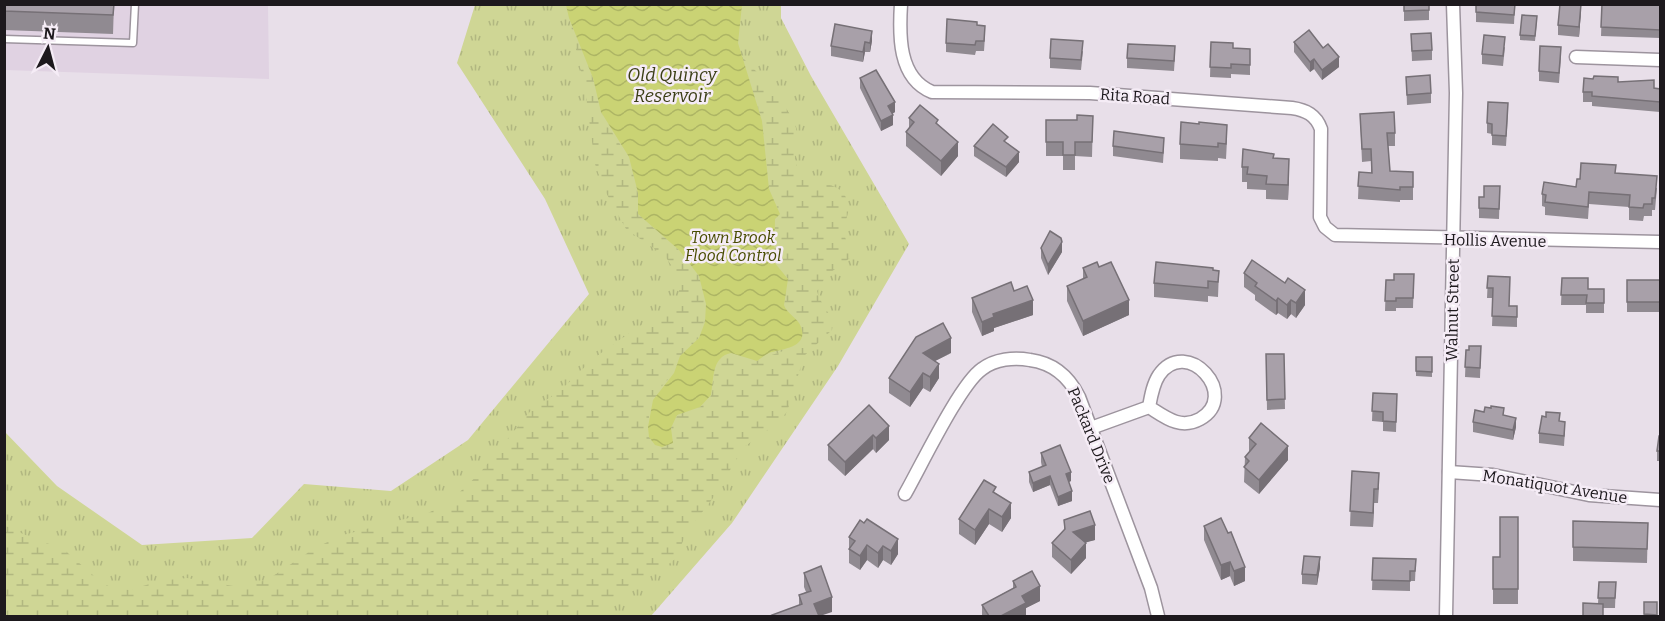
<svg xmlns="http://www.w3.org/2000/svg" width="1665" height="621" font-family="Bitter,serif">
	<defs>
		<pattern id="grass-tufts" width="24" height="20" patternUnits="userSpaceOnUse" patternTransform="scale(1.5)"><rect width="24" height="20" fill="#cfd695"/><path d="M3 7l-1-3M5 7V3M7 7l1-3M15 17l-1-3M17 17v-4M19 17l1-3" fill="none" stroke="#b1b780"/></pattern>
		<pattern id="wetland-marsh" width="20" height="14" patternUnits="userSpaceOnUse" patternTransform="scale(1.5)"><rect width="20" height="14" fill="#cfd695"/><path d="M1 5h8M5 5V1M11 12h8M15 12V8" fill="none" stroke="#b1b780"/></pattern>
		<pattern id="water-waves" width="16" height="10" patternUnits="userSpaceOnUse" patternTransform="scale(1.5)"><rect width="16" height="10" fill="#cad374"/><path d="M0 5q4-4 8 0t8 0" fill="none" stroke="#adb564"/></pattern>
	</defs>
	<rect width="100%" height="100%" fill="#e8dfe9"/>
	<!-- built -->
	<polygon fill="#e0d2e2" points="5,5 268,5 269,79 5,70"/>
	<!-- grass -->
	<polygon fill="url(#grass-tufts)" points="475,5 781,5 781,18 811,76 909,244 838,366 732,523 651,616 5,616 4,431 57,486 142,545 252,538 304,484 391,491 468,440 589,294 545,199 457,63"/>
	<!-- wetland -->
	<path fill="url(#wetland-marsh)" d="M569,18L593,78L604,121L629,157L638,193V207L646,223L663,234L679,250L699,276L705,293L706,314L702,332L695,343L685,351L674,373L662,386L649,416V437L674,439L671,428L677,415C686,410 700,409 707,402C719,390 707,369 726,354L731,353L757,361C773,352 796,352 802,335L796,320L784,305L788,279L774,262L775,219L780,214L769,189L762,121L741,56C761,76 784,99 795,125C801,140 789,155 799,170C812,188 845,178 848,205C850,215 843,223 844,232C845,242 852,248 850,258L827,275L817,291C820,305 835,316 832,330L804,356L787,412L776,424L744,447L713,498L687,532L675,559L659,572L621,589L595,616H5L4,525L38,541L61,547L102,583L115,589L130,590L159,581L187,578L239,587L267,580L312,550L339,536L428,513L448,503L479,474L533,408L559,392L594,358L638,327L669,312L679,298V286L673,268L665,256L626,229L604,189L595,164L585,89Z"/>
	<!-- water -->
	<path fill="url(#water-waves)" d="M566,5H742L738,43L762,121L769,189L780,214L775,219L774,262L788,279L784,305C787,314 798,318 801,327C809,348 781,349 769,353C765,355 761,358 757,361L731,353C711,357 714,380 711,395L700,407L677,415L671,428L673,443L662,447L655,445L649,437L648,427L653,400L674,373L680,356L699,338L705,322L706,304L699,276L679,250L638,214V193L629,157L601,112L593,78L569,18Z"/>
	<g fill="none" stroke-linecap="round" stroke-linejoin="round">
		<defs>
			<polyline id="service" points="4,39 133,43 135,4"/>
			<g id="minor">
				<path d="M901,4C899,35 898,78 932,92L1090,93L1292,108C1306,110 1316,115 1321,129L1320,217L1325,227L1335,235L1660,242"/>
				<polyline points="1576,57 1660,60"/>
				<path d="M1091,428L1149,407C1165,417 1180,430 1200,419C1241,396 1187,335 1159,375C1153,384 1151,396 1149,407"/>
				<polyline points="1449,472 1493,475 1589,495 1660,500"/>
				<path d="M905,494C921,466 960,384 982,369C995,359 1014,357 1030,360C1053,363 1069,377 1079,397L1151,588L1158,616"/>
				<polyline points="1446,616 1456,93 1453,4"/>
			</g>
		</defs>
		<!-- service casing -->
		<use href="#service" stroke="#9d949e" stroke-width="9"/>
		<!-- minor casing -->
		<use href="#minor" stroke="#9d949e" stroke-width="15"/>
		<!-- service -->
		<use href="#service" stroke="#fff" stroke-width="6"/>
		<!-- minor -->
		<use href="#minor" stroke="#fff" stroke-width="12"/>
	</g>
	<!-- wall -->
	<g fill="#908a91">
		<polygon points="4,4 114,4 113,34 4,30"/>
		<polygon points="1404,4 1429,4 1429,20 1404,21"/>
		<polygon points="1515,4 1514,24 1476,22 1476,12"/>
		<polygon points="1602,4 1660,4 1660,38 1601,36"/>
		<polygon points="1581,10 1579,37 1558,35 1558,25"/>
		<polygon points="1537,21 1535,41 1520,40 1520,35"/>
		<polygon points="977,25 985,36 984,51 976,51 975,55 946,52 946,43"/>
		<polygon points="1411,34 1432,50 1432,60 1412,61"/>
		<polygon points="872,41 870,52 865,52 863,62 831,56 831,46"/>
		<polygon points="1211,42 1233,48 1250,49 1250,75 1231,74 1231,78 1210,77"/>
		<polygon points="1294,42 1339,67 1322,80 1314,69 1310,72 1294,52"/>
		<polygon points="1505,47 1503,66 1482,64 1482,54"/>
		<polygon points="1083,51 1081,70 1050,68 1050,58"/>
		<polygon points="1175,56 1174,71 1127,68 1127,58"/>
		<polygon points="1561,57 1559,83 1539,81 1539,71"/>
		<polygon points="1406,77 1431,93 1431,103 1407,105"/>
		<polygon points="860,78 895,112 892,114 893,125 881,131 860,88"/>
		<polygon points="1618,82 1660,89 1660,112 1592,106 1592,102 1583,102 1583,92"/>
		<polygon points="1508,113 1506,146 1492,145 1492,134 1487,133 1487,123"/>
		<polygon points="1360,114 1395,133 1395,146 1388,146 1390,171 1413,172 1413,200 1400,200 1400,202 1358,199 1359,172 1371,173 1371,161 1362,162"/>
		<polygon points="1093,116 1092,157 1075,156 1075,170 1063,170 1063,156 1046,156 1046,120 1077,120"/>
		<polygon points="909,118 938,125 958,156 941,176 906,146 906,132 909,129"/>
		<polygon points="1227,140 1226,159 1218,158 1218,161 1180,159 1180,144"/>
		<polygon points="1008,143 1019,162 1006,177 974,156 974,146"/>
		<polygon points="1113,146 1164,148 1163,163 1113,156"/>
		<polygon points="1274,158 1289,173 1288,200 1266,199 1266,190 1247,189 1247,182 1242,182 1242,167"/>
		<polygon points="1616,173 1657,188 1655,210 1652,210 1652,216 1644,216 1643,221 1629,220 1629,207 1589,204 1588,219 1545,215 1545,207 1542,206 1542,194 1576,187 1580,179"/>
		<polygon points="1500,186 1499,219 1479,218 1479,197 1484,197"/>
		<polygon points="1041,248 1062,252 1048,275 1041,258"/>
		<polygon points="1099,267 1129,315 1083,336 1067,301 1067,286 1083,279 1083,268"/>
		<polygon points="1213,270 1219,271 1218,297 1208,296 1208,302 1154,297 1154,283"/>
		<polygon points="1244,273 1285,283 1305,305 1296,318 1291,314 1287,319 1278,313 1276,315 1255,300 1255,295 1244,287"/>
		<polygon points="1414,274 1413,308 1396,308 1396,311 1385,311 1386,280 1394,280"/>
		<polygon points="1488,276 1509,306 1517,306 1517,327 1492,326 1493,298 1487,298"/>
		<polygon points="1562,278 1588,289 1604,289 1604,313 1586,313 1586,305 1561,305"/>
		<rect x="1627" y="280" width="33" height="32"/>
		<polygon points="1014,291 1033,315 994,328 994,331 982,336 972,312 972,298"/>
		<polygon points="1481,346 1480,378 1465,377 1466,350 1469,350"/>
		<polygon points="951,353 935,361 939,378 930,392 923,388 910,407 889,393 889,378"/>
		<polygon points="1266,354 1284,354 1285,409 1267,410"/>
		<polygon points="1416,357 1432,357 1432,377 1416,376"/>
		<polygon points="1373,393 1397,394 1396,432 1383,431 1383,422 1372,421"/>
		<polygon points="869,405 889,440 876,453 873,449 845,476 828,460 828,445"/>
		<polygon points="1504,416 1516,427 1513,440 1473,432 1473,422"/>
		<polygon points="1560,421 1565,431 1564,446 1539,443 1539,433"/>
		<polygon points="1660,436 1660,461 1657,461 1657,451"/>
		<polygon points="1249,438 1288,460 1259,494 1244,482 1245,457 1249,453"/>
		<polygon points="1041,453 1071,481 1069,482 1072,501 1058,506 1050,485 1033,492 1029,482 1029,472 1042,467 1041,462"/>
		<polygon points="1352,471 1379,487 1378,503 1374,503 1373,527 1350,526"/>
		<polygon points="996,493 1011,518 1002,532 989,524 975,545 959,534 959,519"/>
		<polygon points="1518,517 1518,604 1493,604 1493,557 1500,557"/>
		<polygon points="860,520 898,554 891,565 883,560 878,568 867,560 860,570 849,563 849,537"/>
		<polygon points="1064,520 1095,540 1085,542 1086,558 1071,574 1052,557 1052,543 1064,530"/>
		<polygon points="1573,521 1648,523 1647,563 1573,561"/>
		<polygon points="1204,526 1245,581 1234,586 1230,576 1221,580 1204,540"/>
		<polygon points="1373,558 1416,559 1415,581 1410,581 1410,591 1372,590"/>
		<polygon points="1320,567 1317,585 1302,584 1302,574"/>
		<polygon points="804,573 832,612 799,606 799,595 806,592 804,587"/>
		<polygon points="1013,581 1040,601 1026,608 1026,616 982,616 982,605 1013,588"/>
		<polygon points="1599,582 1616,582 1615,608 1603,608 1598,604"/>
		<rect x="1644" y="602" width="13" height="14"/>
	</g>
	<!-- shaded-wall -->
	<g fill="#767076">
		<polygon points="1581,4 1581,10 1579,37 1579,27"/>
		<polygon points="872,31 872,41 870,52 870,43"/>
		<polygon points="865,42 865,52 863,62 863,52"/>
		<polygon points="1339,57 1339,67 1322,80 1322,70"/>
		<polygon points="1314,59 1314,69 1310,72 1310,62"/>
		<polygon points="895,102 895,112 888,116 888,106"/>
		<polygon points="893,115 893,125 881,131 881,121"/>
		<polygon points="958,142 958,156 941,176 941,161"/>
		<polygon points="1019,152 1019,162 1006,177 1006,167"/>
		<polygon points="1289,159 1289,173 1288,200 1288,185"/>
		<polygon points="1062,242 1062,252 1048,275 1048,265"/>
		<polygon points="1305,290 1305,305 1296,318 1296,303"/>
		<polygon points="1278,298 1278,313 1276,315 1276,301"/>
		<polygon points="1033,300 1033,315 994,328 994,331 982,336 982,322 993,314"/>
		<polygon points="1129,300 1129,315 1083,336 1083,321"/>
		<polygon points="1291,300 1291,314 1287,319 1287,305"/>
		<polygon points="951,338 951,353 923,367 923,353"/>
		<polygon points="939,364 939,378 930,392 930,377"/>
		<polygon points="923,373 923,388 910,407 910,392"/>
		<polygon points="1516,418 1516,427 1513,440 1513,430"/>
		<polygon points="889,426 889,440 876,453 876,438"/>
		<polygon points="873,435 873,449 845,476 845,462"/>
		<polygon points="1288,446 1288,460 1259,494 1259,480"/>
		<polygon points="1071,472 1071,481 1066,483 1066,474"/>
		<polygon points="1050,476 1050,485 1033,492 1033,483"/>
		<polygon points="1374,489 1374,503 1373,527 1373,513"/>
		<polygon points="1072,491 1072,501 1058,506 1058,497"/>
		<polygon points="1011,503 1011,518 1002,532 1002,517"/>
		<polygon points="989,509 989,524 975,545 975,530"/>
		<polygon points="1095,525 1095,540 1073,546 1073,532"/>
		<polygon points="898,539 898,554 891,565 891,551"/>
		<polygon points="1086,543 1086,558 1071,574 1071,560"/>
		<polygon points="867,545 867,560 860,570 860,556"/>
		<polygon points="883,546 883,560 878,568 878,553"/>
		<polygon points="1320,557 1320,567 1317,585 1317,575"/>
		<polygon points="1230,562 1230,576 1221,580 1221,565"/>
		<polygon points="1245,567 1245,581 1234,586 1234,571"/>
		<polygon points="1040,586 1040,601 1026,608 1026,616 1001,616 1022,596"/>
		<polygon points="832,597 832,612 820,616 814,616 814,604"/>
	</g>
	<!-- building -->
	<g fill="#a8a0a9" stroke="#767076" stroke-width="1.5">
		<polygon points="4,4 114,4 113,15 4,11"/>
		<polygon points="1404,4 1429,4 1429,10 1404,11"/>
		<polygon points="1476,4 1515,4 1514,15 1476,12"/>
		<polygon points="1560,4 1581,4 1579,27 1558,25"/>
		<polygon points="1602,4 1660,4 1660,30 1601,27"/>
		<polygon points="1522,15 1537,16 1535,36 1520,35"/>
		<polygon points="947,19 977,22 977,25 985,26 984,41 976,41 975,45 946,43"/>
		<polygon points="835,24 872,31 870,43 865,42 863,52 831,46"/>
		<polygon points="1309,30 1323,48 1328,44 1339,57 1322,70 1314,59 1310,62 1294,42"/>
		<polygon points="1431,33 1432,50 1412,51 1411,34"/>
		<polygon points="1484,35 1505,37 1503,56 1482,54"/>
		<polygon points="1051,39 1083,41 1081,60 1050,58"/>
		<polygon points="1211,42 1233,43 1233,48 1250,49 1250,65 1231,64 1231,68 1210,67"/>
		<polygon points="1128,44 1175,46 1174,61 1127,58"/>
		<polygon points="1540,46 1561,47 1559,73 1539,71"/>
		<polygon points="876,70 895,102 888,106 893,115 881,121 860,78"/>
		<polygon points="1430,75 1431,93 1407,95 1406,77"/>
		<polygon points="1594,76 1618,77 1618,82 1654,80 1654,88 1660,89 1660,102 1592,96 1592,92 1583,92 1584,78 1593,79"/>
		<polygon points="1488,102 1508,103 1506,136 1492,135 1492,124 1487,123"/>
		<polygon points="920,105 938,120 936,123 958,142 941,161 906,132 914,122 909,118"/>
		<polygon points="1394,112 1395,133 1387,133 1390,171 1413,172 1413,187 1400,187 1400,190 1358,186 1359,172 1372,173 1371,149 1362,149 1360,114"/>
		<polygon points="1077,115 1093,116 1092,142 1075,142 1075,155 1063,155 1063,142 1046,142 1046,120 1077,120"/>
		<polygon points="1181,122 1199,124 1199,122 1227,125 1226,144 1218,143 1218,147 1180,144"/>
		<polygon points="993,124 1008,137 1004,141 1019,152 1006,167 974,146"/>
		<polygon points="1114,131 1164,138 1163,153 1113,146"/>
		<polygon points="1243,149 1274,154 1273,158 1289,159 1288,185 1266,184 1267,176 1247,174 1248,167 1242,167"/>
		<polygon points="1581,163 1616,165 1615,173 1657,176 1655,198 1652,198 1652,204 1644,204 1643,208 1629,207 1630,195 1589,192 1588,207 1545,202 1546,195 1542,194 1544,182 1576,187 1577,179 1580,179"/>
		<polygon points="1484,186 1500,186 1499,209 1479,208 1479,197 1484,197"/>
		<polygon points="1050,231 1061,238 1062,242 1048,265 1041,248"/>
		<polygon points="1252,260 1285,283 1288,278 1305,290 1296,303 1291,300 1287,305 1278,298 1276,301 1255,286 1257,283 1244,273"/>
		<polygon points="1097,262 1099,267 1111,262 1129,300 1083,321 1067,286 1087,277 1083,268"/>
		<polygon points="1156,262 1213,268 1213,270 1219,271 1218,282 1208,281 1208,288 1154,283"/>
		<polygon points="1394,274 1414,274 1413,298 1396,298 1396,301 1385,301 1386,280 1394,280"/>
		<polygon points="1488,276 1510,277 1509,306 1517,306 1517,317 1492,316 1493,288 1487,288"/>
		<polygon points="1562,278 1588,278 1588,289 1604,289 1604,303 1586,303 1587,295 1561,295"/>
		<rect x="1627" y="280" width="33" height="22"/>
		<polygon points="1011,282 1014,291 1027,286 1033,300 993,314 994,317 982,322 972,298"/>
		<polygon points="943,323 951,338 923,353 939,364 930,377 923,373 910,392 889,378 916,337"/>
		<polygon points="1469,346 1481,346 1480,368 1465,367 1466,350 1469,350"/>
		<polygon points="1266,354 1284,354 1285,399 1267,400"/>
		<polygon points="1416,357 1432,357 1432,372 1416,371"/>
		<polygon points="1373,393 1397,394 1396,422 1383,421 1383,412 1372,411"/>
		<polygon points="869,405 889,426 876,438 873,435 845,462 828,445"/>
		<polygon points="1491,406 1504,408 1503,415 1516,418 1513,430 1473,422 1475,410 1484,412 1485,407 1491,408"/>
		<polygon points="1546,412 1560,413 1559,421 1565,422 1564,436 1539,433 1542,416 1546,417"/>
		<polygon points="1261,423 1288,446 1259,480 1244,467 1249,461 1245,457 1256,444 1249,438"/>
		<polygon points="1659,436 1660,436 1660,451 1657,451"/>
		<polygon points="1060,445 1071,472 1066,474 1072,491 1058,497 1050,476 1033,483 1029,472 1046,465 1041,453"/>
		<polygon points="1352,471 1379,473 1378,489 1374,489 1373,513 1350,511"/>
		<polygon points="984,480 996,487 993,492 1011,503 1002,517 989,509 975,530 959,519"/>
		<polygon points="1090,511 1095,525 1073,532 1086,543 1071,560 1052,543 1065,529 1064,520"/>
		<polygon points="1500,517 1518,517 1518,589 1493,589 1493,557 1500,557"/>
		<polygon points="1221,518 1228,533 1231,532 1245,567 1234,571 1230,562 1221,565 1204,526"/>
		<polygon points="867,519 898,539 891,551 883,546 878,553 867,545 860,556 849,549 855,541 849,537 860,520 864,523"/>
		<polygon points="1573,521 1648,523 1647,549 1573,547"/>
		<polygon points="1304,556 1320,557 1317,575 1302,574"/>
		<polygon points="1373,558 1416,559 1415,571 1410,571 1410,581 1372,580"/>
		<polygon points="821,566 832,597 814,604 819,616 773,616 772,615 802,604 799,595 811,591 804,573"/>
		<polygon points="1032,571 1040,586 1022,596 1026,603 1001,616 989,616 982,605 1016,587 1013,581"/>
		<polygon points="1599,582 1616,582 1615,598 1598,598"/>
		<polygon points="1644,602 1657,602 1657,615 1644,614"/>
		<polygon points="1583,603 1603,604 1603,616 1583,616"/>
	</g>
	<g text-anchor="middle" stroke-width="5" stroke-linejoin="round" paint-order="stroke">
		<!-- street labels -->
		<g font-size="16" fill="#1d191d" stroke="#f5ecf6">
			<text transform="translate(1135 96) rotate(4)" y="6">Rita Road</text>
			<text transform="translate(1495 240) rotate(1)" y="6">Hollis Avenue</text>
			<text transform="translate(1452 310) rotate(-89)" y="6">Walnut Street</text>
			<text transform="translate(1092 435) rotate(68)" y="6">Packard Drive</text>
			<text transform="translate(1555 486) rotate(9)" y="6">Monatiquot Avenue</text>
		</g>
		<!-- park labels -->
		<g font-size="16" font-style="italic" fill="#484c00" stroke="#f5ecf6">
			<text x="733" y="243">Town Brook<tspan x="733" dy="18">Flood Control</tspan></text>
		</g>
		<!-- water labels -->
		<g font-size="18" font-style="italic" fill="#3b3e16" stroke="#f5ecf6">
			<text x="672" y="81">Old Quincy<tspan x="672" dy="21">Reservoir</tspan></text>
		</g>
	</g>
	<!-- border -->
	<rect width="1665" height="621" fill="none" stroke="#1d191d" stroke-width="12"/>
	<!-- north arrow -->
	<g transform="translate(48 48) rotate(6)" stroke="#f5ecf6" stroke-width="4.5" paint-order="stroke">
	<path d="M0-4.5L10 22L0 15L-10 22Z" fill="#1d191d"/>
	<text y="-9" font-size="16" font-weight="bold" text-anchor="middle" fill="#1d191d">N</text>
	</g>
</svg>
